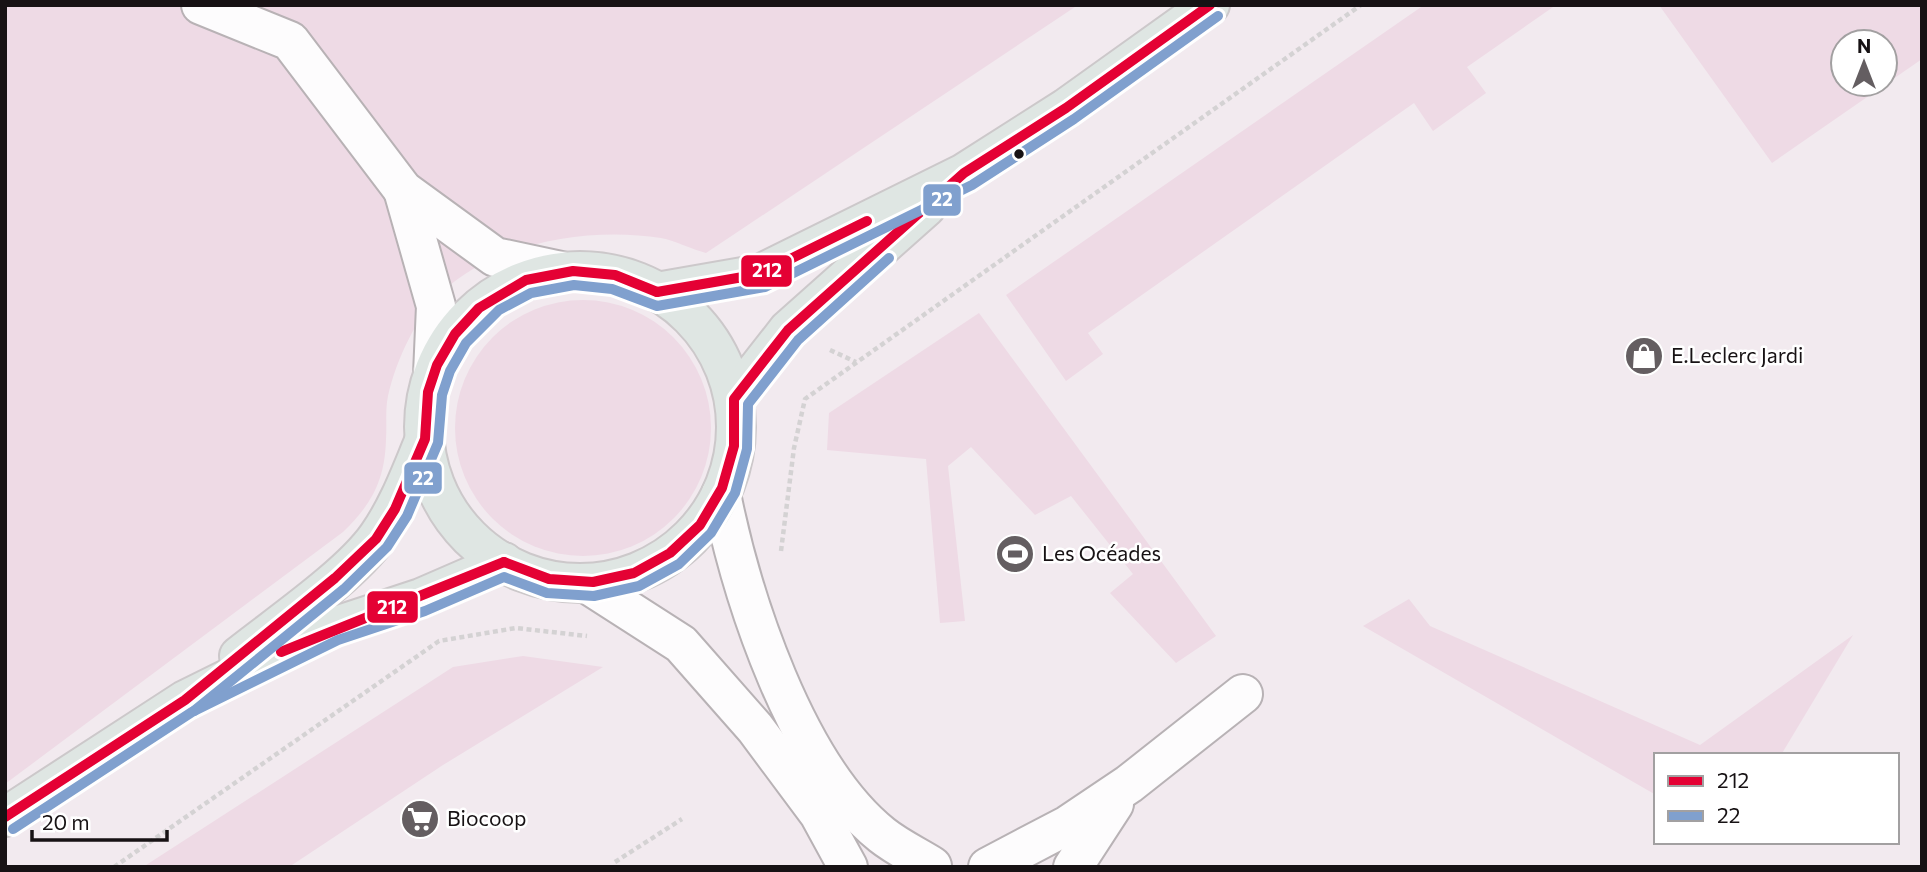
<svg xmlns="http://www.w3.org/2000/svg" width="1927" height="872" font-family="Commissioner,sans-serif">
	<rect width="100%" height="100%" fill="#f2eaef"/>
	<!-- green -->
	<g fill="#eedae5" fill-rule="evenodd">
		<path d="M5,5H1078L706,253C691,249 676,241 661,238C591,227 499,241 444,290C417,315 396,360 388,396C385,410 387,425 386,439C385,480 372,504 343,532L5,784Z"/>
		<polygon points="1424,5 1556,5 1467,67 1486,93 1433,131 1414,103 1088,333 1103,354 1066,381 1006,295"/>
		<path d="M1659,5H1922V59L1772,163ZM1843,42H1885V84H1843Z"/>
		<circle cx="583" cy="428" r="128"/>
		<polygon points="979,313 1216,636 1176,663 1110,593 1133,574 1071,496 1035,515 971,447 948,466 965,621 940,623 926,459 827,450 829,413"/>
		<polygon points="1409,599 1430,626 1700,745 1853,635 1781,755 1656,755 1656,795 1363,626"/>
		<polygon points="523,656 603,667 443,765 289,867 143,867 453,667"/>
	</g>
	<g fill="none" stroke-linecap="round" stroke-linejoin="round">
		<defs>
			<g id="minor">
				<polyline points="201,5 290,41 403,190 495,257 566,272"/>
				<polyline points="403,190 436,306 433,374"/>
				<path d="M721,494C742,598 796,766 882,835C897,847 916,856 932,866"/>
				<polyline points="586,583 681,644 755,728 819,814 848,867"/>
				<polyline points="988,867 1068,825 1129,784 1243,694"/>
				<polyline points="1073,867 1114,804"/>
			</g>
			<g id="major">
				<circle cx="580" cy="427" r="156"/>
				<polyline points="657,292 760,274 964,173 1066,108 1210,5"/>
				<polyline points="734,399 788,330 926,207"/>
				<path d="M239,656C278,625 351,575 378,536C399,506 411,472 425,439"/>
				<polyline points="5,817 185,700 333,627 421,598 504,562"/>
			</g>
		</defs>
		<!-- minor casing -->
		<use href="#minor" stroke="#b8b2b5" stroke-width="42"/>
		<!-- major casing -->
		<use href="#major" stroke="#ccc8ca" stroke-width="42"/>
		<!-- path -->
		<g stroke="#d4d2d3" stroke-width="4.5" stroke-dasharray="5 3.5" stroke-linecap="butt">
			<polyline points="830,350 856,362"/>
			<polyline points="781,551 794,448 805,399 1361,5"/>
			<polyline points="615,862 682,819"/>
			<polyline points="114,867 439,641 516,628 587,636"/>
		</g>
		<!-- minor -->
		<use href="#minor" stroke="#fdfcfd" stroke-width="38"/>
		<!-- major -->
		<use href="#major" stroke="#dfe6e3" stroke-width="38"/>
		<defs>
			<g id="bus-1">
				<polyline points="657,292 760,274 867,221"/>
				<polyline points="504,562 549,579 593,582 634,573 670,553 700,525 722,488 734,446 734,399 788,330 964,173 1066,108 1210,5"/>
				<polyline points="281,652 504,562"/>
				<polyline points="5,817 185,700 335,578 376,539 395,509 425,439 428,392 437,365 455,334 479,308 526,280 573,271 615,275 657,292"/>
			</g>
			<g id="bus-2">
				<polyline points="194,711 344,589 387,547 407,516 438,443 442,395 450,371 466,343 499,310 531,293 574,285 612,289 657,306 765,287 972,185 1074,119 1218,16"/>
				<polyline points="13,829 192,712 338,640 425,611 504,577 547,593 594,596 639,586 679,564 711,533 735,493 747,449 748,404 798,340 889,258"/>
			</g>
		</defs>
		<!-- bus-1 casing -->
		<use href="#bus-1" stroke="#fff" stroke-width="16"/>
		<!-- bus-2 casing -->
		<use href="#bus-2" stroke="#fff" stroke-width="16"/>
		<!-- bus-1 -->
		<use href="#bus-1" stroke="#e40134" stroke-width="10"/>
		<!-- bus-2 -->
		<use href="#bus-2" stroke="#80a0ce" stroke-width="10"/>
	</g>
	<!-- icons -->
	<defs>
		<symbol id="shop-disc" viewBox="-11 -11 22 22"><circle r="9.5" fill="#645e61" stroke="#fff"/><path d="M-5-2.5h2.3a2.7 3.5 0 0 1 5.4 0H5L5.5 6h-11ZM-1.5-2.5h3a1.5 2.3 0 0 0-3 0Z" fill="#fff"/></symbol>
		<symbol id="stadium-disc" viewBox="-11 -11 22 22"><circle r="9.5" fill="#645e61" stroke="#fff"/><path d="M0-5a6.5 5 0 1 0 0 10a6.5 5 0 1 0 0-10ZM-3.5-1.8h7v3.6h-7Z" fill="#fff"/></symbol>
		<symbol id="supermarket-disc" viewBox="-11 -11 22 22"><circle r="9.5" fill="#645e61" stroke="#fff"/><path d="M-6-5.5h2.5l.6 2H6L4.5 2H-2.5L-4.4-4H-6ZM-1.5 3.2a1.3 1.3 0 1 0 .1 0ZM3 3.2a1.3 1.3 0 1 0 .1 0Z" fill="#fff"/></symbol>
	</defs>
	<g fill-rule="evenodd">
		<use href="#shop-disc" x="1622" y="334" width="44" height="44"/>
		<use href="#stadium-disc" x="993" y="532" width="44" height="44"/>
		<use href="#supermarket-disc" x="398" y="797" width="44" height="44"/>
	</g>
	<!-- markers -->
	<circle fill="#171214" stroke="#fff" stroke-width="2.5" cx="1019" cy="154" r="6"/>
	<g text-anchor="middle" stroke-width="5" stroke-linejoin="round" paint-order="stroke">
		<!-- poi labels -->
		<g font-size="21" fill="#171214" stroke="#fff" text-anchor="start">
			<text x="1671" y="363">E.Leclerc Jardi</text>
			<text x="1042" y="561">Les Océades</text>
			<text x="447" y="826">Biocoop</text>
		</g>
	</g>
	<g stroke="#fff" stroke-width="2.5">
		<rect x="922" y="183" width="40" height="34" rx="7" fill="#80a0ce"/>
		<rect x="740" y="254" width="53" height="34" rx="7" fill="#e40134"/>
		<rect x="403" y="461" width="40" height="34" rx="7" fill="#80a0ce"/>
		<rect x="366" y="590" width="53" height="34" rx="7" fill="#e40134"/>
	</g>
	<g font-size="19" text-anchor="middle" font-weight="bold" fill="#fff">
		<text x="942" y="206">22</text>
		<text x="767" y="277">212</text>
		<text x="423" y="485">22</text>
		<text x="392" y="614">212</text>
	</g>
	<!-- border -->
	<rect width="1927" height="872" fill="none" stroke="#171214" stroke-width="14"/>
	<!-- legend -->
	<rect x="1654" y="753" width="245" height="91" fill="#ffffff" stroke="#a2a0a1" stroke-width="2"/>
	<rect x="1668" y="776" width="35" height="10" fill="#e40134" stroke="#a2a0a1" stroke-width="2"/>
	<text x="1717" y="788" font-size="21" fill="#171214">212</text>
	<rect x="1668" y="811" width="35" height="10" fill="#80a0ce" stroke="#a2a0a1" stroke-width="2"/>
	<text x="1717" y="823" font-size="21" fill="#171214">22</text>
	<!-- north arrow -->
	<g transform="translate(1864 63)"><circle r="33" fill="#ffffff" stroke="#a2a0a1" stroke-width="2"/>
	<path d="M0-5L12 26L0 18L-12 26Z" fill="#645e61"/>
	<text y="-10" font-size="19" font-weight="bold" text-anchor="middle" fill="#171214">N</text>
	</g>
	<!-- scale -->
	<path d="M32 830v10h135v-10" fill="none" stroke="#171214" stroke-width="3.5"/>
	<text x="42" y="830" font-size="21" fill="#171214" stroke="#ffffff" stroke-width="5" paint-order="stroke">20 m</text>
</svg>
